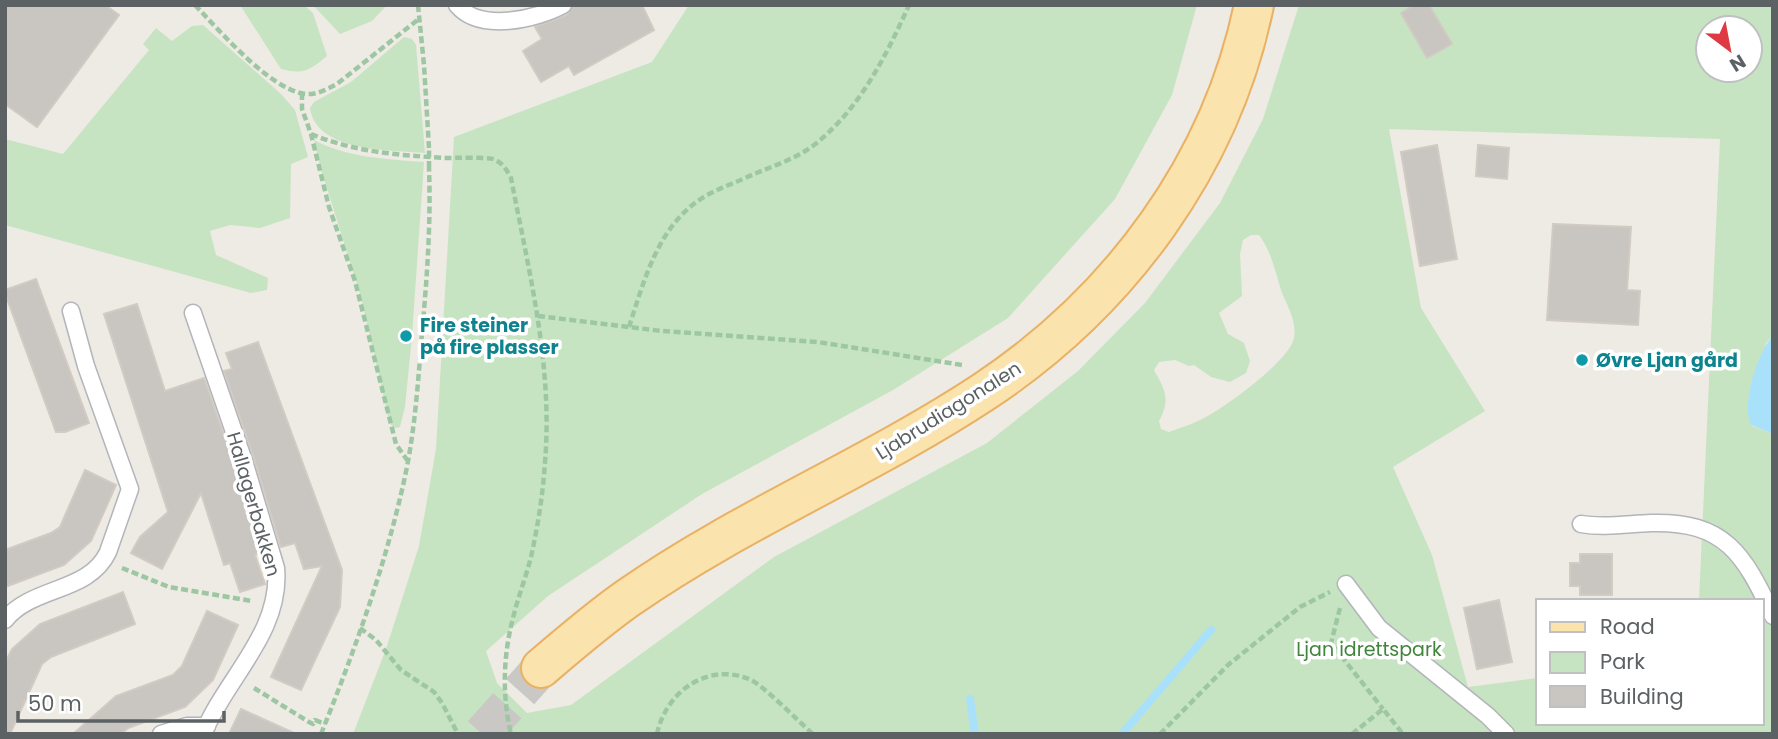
<svg xmlns="http://www.w3.org/2000/svg" width="1778" height="739" font-family="Poppins,sans-serif">
	<rect width="100%" height="100%" fill="#eeeae4"/>
	<!-- green -->
	<g fill="#c7e4c2" fill-rule="evenodd">
		<path d="M240,5H304L313,13L327,56C310,70 304,75 281,69Z"/>
		<polygon points="313,5 387,5 372,21 340,34"/>
		<path d="M689,5H1197L1172,95L1115,199L1008,318L893,390L702,494L548,596L486,651L497,683L527,713L571,705L774,557L987,443L1078,371L1145,303L1220,203L1263,119L1299,5H1773V335L1766,343L1752,426L1773,434V734H1519L1506,727L1471,691L1494,734H353L386,649L419,546L436,449L454,137L652,62ZM1708,28H1750V70H1708ZM1389,129L1720,139L1699,601H1762V723H1538V678L1468,687L1432,555L1393,467L1485,411L1421,308ZM1251,235H1259C1271,251 1275,270 1281,290C1287,306 1299,324 1293,341C1285,364 1222,410 1200,420C1190,425 1179,428 1169,432L1161,429L1159,421C1171,399 1165,390 1154,370L1159,362L1175,360L1189,366L1194,365L1211,377L1230,382L1246,373L1250,361L1244,343L1228,334L1219,313L1242,296L1240,254L1243,240Z"/>
		<polygon points="203,25 281,94 295,110 308,157 291,164 290,218 260,228 230,225 210,231 216,255 268,278 267,290 251,293 5,225 5,139 63,154 149,50 143,44 156,28 172,41 192,26"/>
		<path d="M404,37L412,39L416,45L425,153C390,150 316,152 310,108L314,102L351,82Z"/>
		<path d="M314,140C348,158 387,159 424,162L412,336L405,407L400,427L395,428L391,425L388,416L361,297L320,166Z"/>
	</g>
	<!-- water -->
	<path fill="#a9e1fa" d="M1773,335V434L1751,425C1741,403 1757,354 1773,335Z"/>
	<g fill="none" stroke-linecap="round" stroke-linejoin="round">
		<!-- stream -->
		<g stroke="#a9e1fa" stroke-width="8">
			<polyline points="970,699 975,734"/>
			<polyline points="1122,734 1211,630"/>
		</g>
	</g>
	<!-- building -->
	<g fill="#c9c5c1" stroke="#d2cbc3" stroke-width="2">
		<polygon points="5,5 105,5 119,15 37,127 5,104"/>
		<polygon points="573,5 642,5 654,30 574,75 569,66 541,82 523,51 542,39 535,27 567,15"/>
		<polygon points="1414,5 1429,5 1452,44 1427,58 1401,13"/>
		<polygon points="1437,145 1457,259 1420,266 1401,152"/>
		<polygon points="1478,145 1509,148 1507,179 1476,176"/>
		<polygon points="1553,224 1631,227 1627,290 1640,291 1638,325 1547,320"/>
		<polygon points="36,279 89,423 65,432 56,432 5,293 5,290"/>
		<polygon points="137,304 165,391 204,378 234,464 261,553 255,555 265,584 240,592 230,563 224,565 201,493 162,569 131,553 140,537 168,512 104,314"/>
		<polygon points="258,342 342,570 340,607 301,690 271,677 322,566 304,569 295,543 281,547 254,458 224,371 232,369 226,353"/>
		<polygon points="85,470 116,485 91,541 64,565 5,587 5,550 51,533 60,527"/>
		<polygon points="1580,554 1612,554 1612,595 1580,595 1580,586 1570,586 1570,563 1580,563"/>
		<polygon points="123,592 135,624 51,657 42,664 10,734 5,734 5,663 12,649 40,624"/>
		<polygon points="1499,600 1512,662 1477,669 1464,608"/>
		<polygon points="207,611 238,625 213,680 185,707 128,728 121,734 73,734 116,696 173,675 182,666"/>
		<polygon points="241,709 296,734 229,734"/>
	</g>
	<g fill="none" stroke-linecap="round" stroke-linejoin="round">
		<!-- primary-tunnel -->
		<polyline stroke="#cac8c4" stroke-width="38" stroke-dasharray="38 19" stroke-linecap="butt" points="482,734 541,668"/>
		<defs>
			<g id="lane">
				<path d="M457,5C480,33 537,19 563,5"/>
				<path d="M193,313L244,461L276,568C282,632 226,678 203,734"/>
				<path d="M1581,524C1604,528 1627,524 1651,523C1725,521 1744,554 1773,616"/>
				<polyline points="1346,584 1379,628 1488,716 1506,734"/>
				<path d="M5,620C32,586 89,593 108,552L130,489L86,366L71,311"/>
				<polyline points="161,734 187,726 207,726"/>
			</g>
			<path id="primary" d="M541,668C569,644 598,619 628,598C741,519 870,467 985,391C1120,301 1221,165 1254,5"/>
		</defs>
		<!-- lane casing -->
		<use href="#lane" stroke="#b2b5b9" stroke-width="19"/>
		<!-- primary casing -->
		<use href="#primary" stroke="#e9b163" stroke-width="42"/>
		<!-- path -->
		<g stroke="#9dc7a3" stroke-width="4.5" stroke-dasharray="7 3.5" stroke-linecap="butt">
			<path d="M195,5C219,30 276,97 311,94C321,93 329,88 337,84L420,18"/>
			<polyline points="418,5 424,65 429,148"/>
			<polyline points="302,93 302,109 311,134 329,207 355,281 396,444 407,460"/>
			<path d="M311,134C355,152 397,155 444,158C453,158 488,157 493,159C502,162 507,170 511,178C529,272 553,366 545,462C543,494 538,525 531,557C526,577 518,597 513,618C503,656 502,696 511,734"/>
			<polyline points="538,316 662,331 818,342 962,365"/>
			<path d="M629,327C645,278 659,221 709,194C720,188 732,184 743,179C768,167 791,162 814,145C860,109 886,56 909,5"/>
			<polyline points="122,568 169,587 252,601"/>
			<polyline points="1340,608 1331,643 1383,709"/>
			<polyline points="360,628 376,640 401,670 434,692 442,703 458,734"/>
			<polyline points="254,688 309,722 313,724 315,720 325,724"/>
			<path d="M321,734C354,652 385,567 404,481C415,432 418,382 422,333C427,278 431,224 429,168"/>
			<path d="M657,734C666,691 709,661 751,680C764,686 799,722 813,734"/>
			<polyline points="1160,734 1228,665 1300,607 1330,592"/>
			<polyline points="1352,734 1383,709 1403,734"/>
		</g>
		<!-- lane -->
		<use href="#lane" stroke="#fff" stroke-width="16"/>
		<!-- primary -->
		<use href="#primary" stroke="#fae3ad" stroke-width="38"/>
		<!-- path-bridge -->
		<polyline stroke="#9dc7a3" stroke-width="4.5" stroke-dasharray="7 3.5" stroke-linecap="butt" points="429,168 429,148"/>
	</g>
	<!-- markers -->
	<g fill="#0f9aa8" stroke="#fff" stroke-width="2.5">
		<circle cx="406" cy="336" r="7"/>
		<circle cx="1582" cy="360" r="7"/>
	</g>
	<g text-anchor="middle" stroke-width="7" stroke-linejoin="round" paint-order="stroke">
		<!-- culture labels -->
		<g font-size="19" font-weight="bold" fill="#0d838f" stroke="#fff" text-anchor="start">
			<text x="420" y="332">Fire steiner<tspan x="420" dy="22">på fire plasser</tspan></text>
			<text x="1596" y="367">Øvre Ljan gård</text>
		</g>
		<!-- street labels -->
		<g font-size="19" fill="#5c6164" stroke="#fff">
			<text transform="translate(948 410) rotate(-32)" y="7">Ljabrudiagonalen</text>
			<text transform="translate(254 504) rotate(74)" y="7">Hallagerbakken</text>
		</g>
		<!-- park labels -->
		<g font-size="19" fill="#41843b" stroke="#fff">
			<text x="1369" y="656">Ljan idrettspark</text>
		</g>
	</g>
	<!-- border -->
	<rect width="1778" height="739" fill="none" stroke="#5c6164" stroke-width="14"/>
	<!-- legend -->
	<rect x="1536" y="599" width="228" height="126" fill="#ffffff" stroke="#bec0c1" stroke-width="2"/>
	<rect x="1550" y="622" width="35" height="10" fill="#fae3ad" stroke="#bec0c1" stroke-width="2"/>
	<text x="1600" y="634" font-size="21" fill="#5c6164">Road</text>
	<rect x="1550" y="652" width="35" height="21" fill="#c7e4c2" stroke="#bec0c1" stroke-width="2"/>
	<text x="1600" y="669" font-size="21" fill="#5c6164">Park</text>
	<rect x="1550" y="686" width="35" height="21" fill="#c9c5c1" stroke="#bec0c1" stroke-width="2"/>
	<text x="1600" y="704" font-size="21" fill="#5c6164">Building</text>
	<!-- north arrow -->
	<g transform="translate(1729 49) rotate(148)"><circle r="33" fill="#ffffff" stroke="#bec0c1" stroke-width="2"/>
	<path d="M0-5L12 26L0 18L-12 26Z" fill="#de3a43"/>
	<text y="-10" font-size="19" font-weight="bold" text-anchor="middle" fill="#5c6164">N</text>
	</g>
	<!-- scale -->
	<path d="M18 711v10h206v-10" fill="none" stroke="#5c6164" stroke-width="3.5"/>
	<text x="28" y="711" font-size="21" fill="#5c6164" stroke="#ffffff" stroke-width="5" paint-order="stroke">50 m</text>
</svg>
